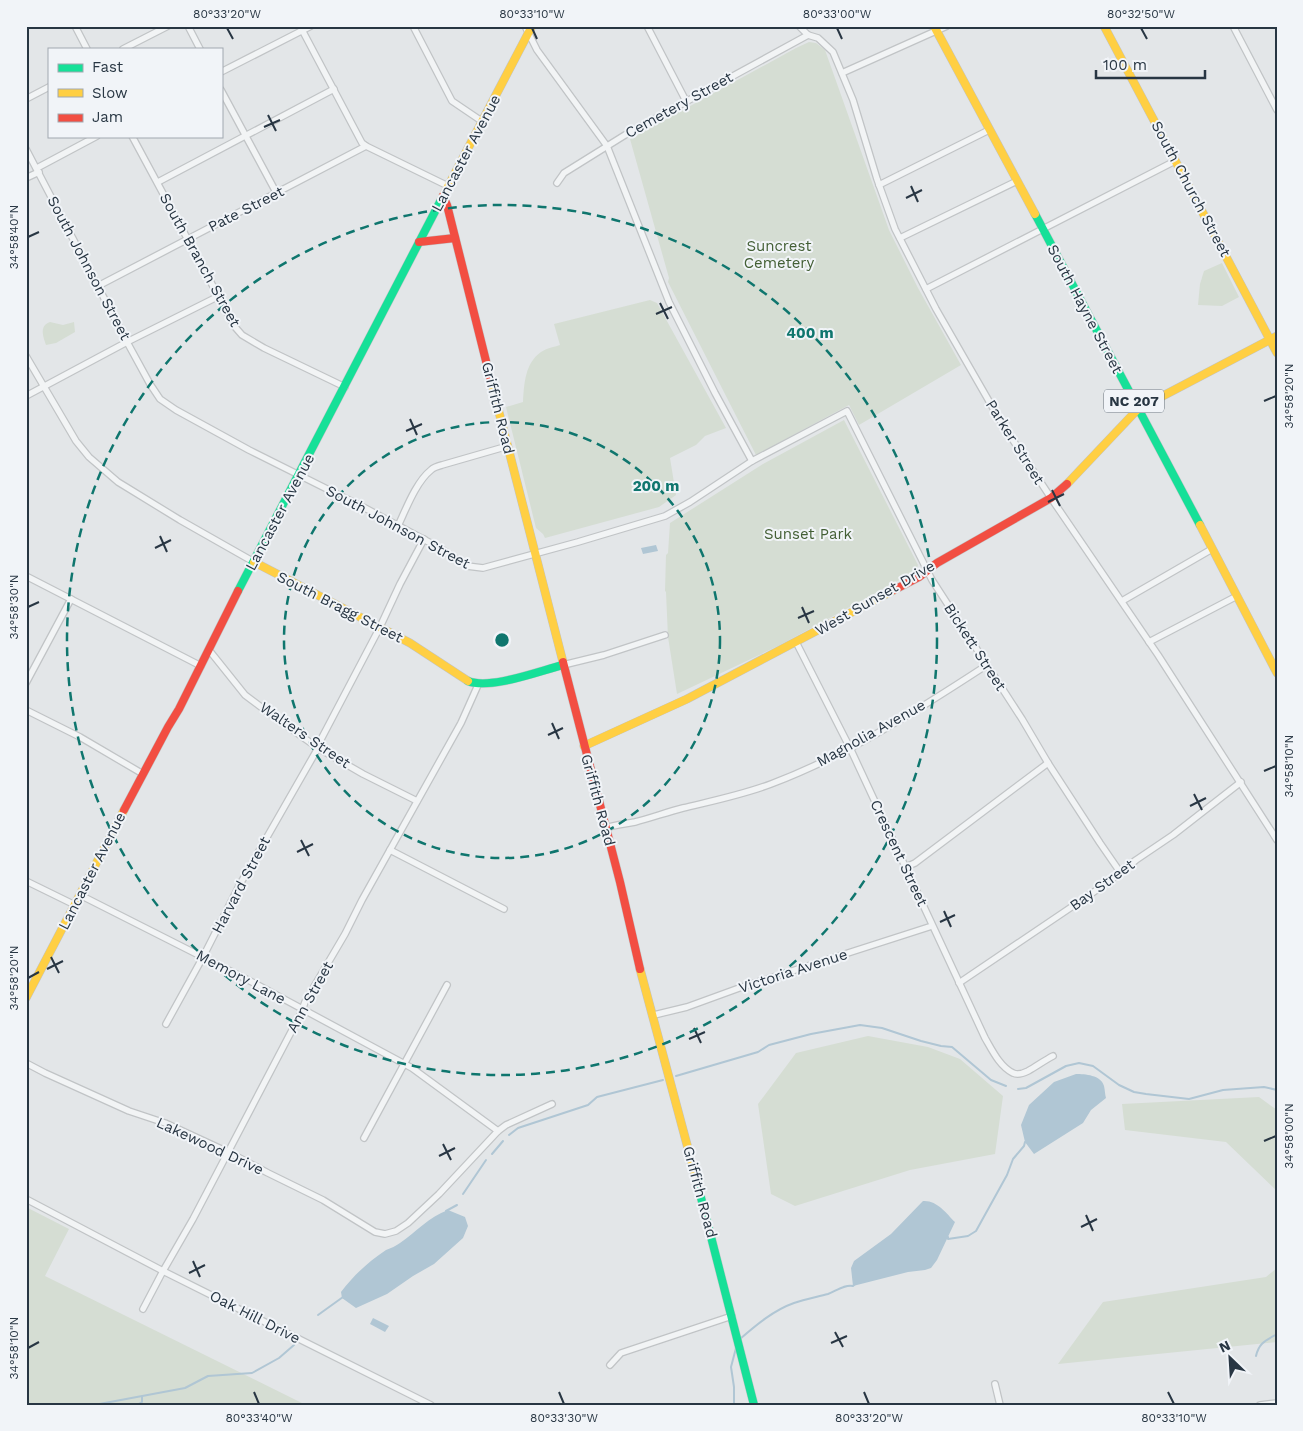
<svg xmlns="http://www.w3.org/2000/svg" width="1303" height="1431" font-family="'Work Sans',sans-serif">
	<rect width="100%" height="100%" fill="#e3e6e8"/>
	<!-- green -->
	<g fill="#d5ddd3">
		<polygon points="809,42 816,43 825,50 889,230 918,288 961,365 859,425 849,405 756,455 668,282 669,278 630,139 796,48"/>
		<polygon points="1222,263 1239,297 1222,306 1198,305 1200,284 1204,271"/>
		<path d="M650,300L657,303L726,428L705,436L696,445L670,458L676,495L659,507L545,538L543,534L536,528L506,407L523,402C524,384 525,363 541,352C547,348 554,347 560,345L554,324Z"/>
		<path d="M50,322L63,325L74,322L75,332L56,343L46,345C43,336 39,326 50,322Z"/>
		<polygon points="844,420 918,565 916,571 778,646 677,694 668,637 666,592 665,591 666,555 668,553 670,523 763,464"/>
		<polygon points="868,1036 928,1047 960,1059 1003,1096 995,1154 910,1170 795,1206 771,1194 758,1104 796,1053"/>
		<polygon points="1259,1097 1277,1110 1277,1191 1226,1142 1125,1130 1122,1104"/>
		<polygon points="26,1207 69,1229 45,1276 306,1405 26,1405"/>
		<polygon points="1277,1268 1277,1342 1058,1364 1103,1302 1266,1277"/>
	</g>
	<!-- water -->
	<g fill="#b0c6d4">
		<polygon points="656,545 658,551 643,554 641,548"/>
		<path d="M1076,1074C1085,1074 1101,1075 1104,1086C1105,1090 1105,1095 1106,1098L1091,1110L1083,1123L1034,1154L1025,1142L1021,1125L1029,1105L1054,1082Z"/>
		<path d="M923,1201C937,1200 946,1213 955,1222L937,1260L931,1268L925,1270L908,1272L853,1286L851,1268L854,1261L891,1234Z"/>
		<path d="M448,1210L465,1217L468,1226L463,1238L434,1264L413,1276L387,1294L356,1308L342,1298L341,1292C354,1275 368,1262 386,1250C391,1248 396,1246 400,1243C416,1232 429,1217 448,1210Z"/>
		<polygon points="373,1318 389,1326 385,1332 370,1324"/>
	</g>
	<g fill="none" stroke-linecap="round" stroke-linejoin="round">
		<!-- stream -->
		<g stroke="#b0c6d4" stroke-width="2">
			<polyline points="676,1076 758,1052 769,1045 811,1034 860,1025 882,1028 921,1041 941,1046 952,1047 991,1080 1006,1086"/>
			<polyline points="1018,1089 1026,1088 1066,1066 1079,1063 1093,1066 1119,1085 1134,1092 1146,1094 1189,1099 1223,1090 1264,1087 1277,1090"/>
			<polyline points="509,1135 518,1128 588,1105 597,1097 663,1080"/>
			<polyline points="492,1154 503,1141"/>
			<polyline points="463,1194 486,1160"/>
			<polyline points="446,1211 457,1205"/>
			<polyline points="948,1237 948,1239 968,1236 976,1231 1007,1175 1013,1159 1024,1146 1025,1142"/>
			<polyline points="318,1315 343,1297"/>
			<path d="M740,1339C756,1325 774,1310 794,1303C805,1299 817,1297 828,1294C836,1291 845,1284 853,1286L855,1284"/>
			<path d="M1256,1356C1259,1343 1265,1341 1277,1334"/>
			<polyline points="94,1405 185,1388 208,1376 252,1373 279,1358 294,1345"/>
			<polyline points="137,1405 142,1402 142,1397"/>
			<polyline points="734,1405 734,1387 731,1367 736,1348"/>
		</g>
		<defs>
			<g id="street">
				<polyline points="75,26 87,49"/>
				<polyline points="188,26 200,49"/>
				<polyline points="300,26 362,143 366,146 448,186"/>
				<polyline points="413,26 452,101 483,122"/>
				<polyline points="525,26 537,50 607,146 669,302 715,393 752,461"/>
				<polyline points="647,26 686,101"/>
				<polyline points="799,26 808,35 818,38 833,52 853,100 877,179 895,229 936,309 1001,422 1051,498 1158,655 1277,840"/>
				<polyline points="1233,26 1277,110"/>
				<polyline points="123,49 168,26"/>
				<polyline points="221,72 311,26"/>
				<polyline points="842,73 947,26"/>
				<polyline points="221,90 277,194"/>
				<polyline points="26,99 49,87"/>
				<polyline points="132,136 235,327 242,335 264,348 345,387"/>
				<polyline points="26,149 127,342 150,384 160,399 176,410 249,450 365,508 440,548 467,566 483,568 578,542 665,516 690,502 752,461 847,411 932,580 1022,719 1048,763 1100,843 1120,872"/>
				<polyline points="37,168 97,136"/>
				<polyline points="26,178 39,172"/>
				<polyline points="158,182 334,89"/>
				<polyline points="557,183 564,173 625,135 808,35"/>
				<polyline points="879,185 989,130"/>
				<polyline points="900,238 1017,181"/>
				<polyline points="98,286 366,146"/>
				<polyline points="926,289 1175,161"/>
				<polyline points="26,356 76,441 89,457 118,482 180,520 254,562"/>
				<polyline points="26,396 127,342 219,296"/>
				<path d="M398,526C406,509 416,482 431,470C434,467 438,466 442,465L508,446"/>
				<polyline points="26,576 201,666"/>
				<polyline points="1122,601 1212,549"/>
				<path d="M796,642L850,748L985,1038C992,1050 1000,1067 1013,1073C1017,1075 1024,1073 1028,1071C1037,1066 1045,1060 1053,1056"/>
				<polyline points="1149,642 1237,596"/>
				<polyline points="209,650 245,695 273,716 318,748 363,774 417,801"/>
				<polyline points="563,665 604,655 665,635"/>
				<polyline points="26,683 71,599"/>
				<polyline points="26,710 80,737 143,774"/>
				<polyline points="317,747 380,627 400,584 424,539"/>
				<path d="M605,828C615,825 625,824 635,822C651,818 667,812 683,808C712,801 742,795 771,784C848,755 918,710 987,665"/>
				<polyline points="390,850 504,909"/>
				<polyline points="906,867 915,863 1048,763"/>
				<polyline points="26,881 75,905"/>
				<polyline points="80,895 254,983 412,1068 498,1131"/>
				<polyline points="959,983 1107,883 1136,860 1173,835 1241,782"/>
				<polyline points="654,1015 687,1007 742,987 932,926"/>
				<polyline points="166,1024 203,957 239,886 318,748"/>
				<polyline points="26,1063 45,1073 129,1111 165,1123 232,1154 268,1173 323,1200 375,1232 385,1234 396,1231 408,1223 439,1194 498,1131 506,1125 552,1104"/>
				<polyline points="364,1138 447,985"/>
				<polyline points="26,1199 163,1271 431,1405"/>
				<polyline points="143,1309 163,1271 193,1219 301,1013 305,1002 345,934 362,900 461,723 478,685"/>
				<polyline points="610,1365 621,1353 732,1316"/>
				<polyline points="995,1384 1000,1405"/>
				<polyline points="1260,1405 1277,1403"/>
			</g>
			<g id="fast">
				<polyline points="1035,214 1200,525"/>
				<polyline points="238,591 442,198"/>
				<path d="M468,681C490,690 539,671 563,665"/>
				<polyline points="697,1182 754,1405"/>
			</g>
			<g id="slow">
				<polyline points="934,26 1035,214"/>
				<polyline points="1104,26 1277,353"/>
				<polyline points="442,198 532,26"/>
				<polyline points="491,381 563,662"/>
				<polyline points="1067,484 1138,409 1277,336"/>
				<polyline points="1200,525 1277,673"/>
				<polyline points="254,562 410,643 468,681"/>
				<polyline points="584,746 687,699 894,590"/>
				<polyline points="640,969 697,1182"/>
				<polyline points="26,998 124,810"/>
			</g>
			<g id="jam">
				<polyline points="443,196 447,205 491,381"/>
				<polyline points="419,242 455,238"/>
				<polyline points="894,590 919,577 937,563 1051,498 1067,484"/>
				<polyline points="563,662 620,882 640,969"/>
				<polyline points="124,810 168,727 179,709 238,591"/>
			</g>
		</defs>
		<!-- street casing -->
		<use href="#street" stroke="#c1c4c6" stroke-width="8"/>
		<!-- fast casing -->
		<use href="#fast" stroke="#c1c4c6" stroke-width="9"/>
		<!-- slow casing -->
		<use href="#slow" stroke="#c1c4c6" stroke-width="9"/>
		<!-- jam casing -->
		<use href="#jam" stroke="#c1c4c6" stroke-width="9"/>
		<!-- street -->
		<use href="#street" stroke="#f2f4f5" stroke-width="5.5"/>
		<!-- fast -->
		<use href="#fast" stroke="#16e098" stroke-width="8"/>
		<!-- slow -->
		<use href="#slow" stroke="#ffcf43" stroke-width="8"/>
		<!-- jam -->
		<use href="#jam" stroke="#f24e42" stroke-width="8"/>
	</g>
	<!-- ticks -->
	<path fill="none" stroke="#283643" stroke-width="2" d="M227,28L233,39M532,28L537,39M837,28L842,39M1141,28L1147,39M268,115L276,131M264,127L280,120M911,186L918,202M906,198L922,190M28,237L39,232M660,303L668,319M656,314L672,307M1264,401L1276,396M410,419L417,435M406,431L422,424M1052,490L1060,506M1048,502L1064,494M160,536L167,552M155,548L171,540M28,607L39,602M802,607L809,623M798,618L814,611M552,723L559,739M548,735L563,728M1264,771L1276,766M1194,794L1202,810M1190,806L1206,798M301,840L309,856M297,852L313,844M944,911L951,927M940,922L955,915M51,957L59,973M47,969L63,961M28,978L39,972M694,1028L701,1043M689,1039L705,1032M1264,1141L1276,1136M443,1144L451,1160M439,1156L455,1148M1086,1215L1093,1231M1081,1227L1097,1219M193,1261L200,1277M189,1273L205,1265M835,1332L843,1347M831,1343L847,1336M28,1348L39,1342M254,1392L259,1404M559,1392L564,1404M864,1392L869,1404M1168,1392L1174,1404"/>
	<!-- distance rings -->
	<g fill="none" stroke="#0f766e" stroke-width="2.5" stroke-dasharray="9 6">
		<circle cx="502" cy="640" r="218"/>
		<circle cx="502" cy="640" r="435"/>
	</g>
	<g text-anchor="middle" stroke-width="4" stroke-linejoin="round" paint-order="stroke">
		<!-- shield labels -->
		<rect fill="#f1f4f8" stroke="#646f79" stroke-width="1" x="1104" y="389.5" width="60" height="23" rx="4"/>
		<g font-size="14" font-weight="bold" fill="#283643">
			<text x="1134" y="406">NC 207</text>
		</g>
		<!-- street labels -->
		<g font-size="15" fill="#283643" stroke="#f1f4f8">
			<text transform="translate(679 105) rotate(-29)" y="5">Cemetery Street</text>
			<text transform="translate(466 153) rotate(-62)" y="5">Lancaster Avenue</text>
			<text transform="translate(1191 189) rotate(62)" y="5">South Church Street</text>
			<text transform="translate(246 209) rotate(-27)" y="5">Pate Street</text>
			<text transform="translate(200 260) rotate(61)" y="5">South Branch Street</text>
			<text transform="translate(89 268) rotate(62)" y="5">South Johnson Street</text>
			<text transform="translate(1085 309) rotate(62)" y="5">South Hayne Street</text>
			<text transform="translate(498 408) rotate(76)" y="5">Griffith Road</text>
			<text transform="translate(1015 442) rotate(58)" y="5">Parker Street</text>
			<text transform="translate(280 512) rotate(-62)" y="5">Lancaster Avenue</text>
			<text transform="translate(398 527) rotate(28)" y="5">South Johnson Street</text>
			<text transform="translate(875 598) rotate(-30)" y="5">West Sunset Drive</text>
			<text transform="translate(340 607) rotate(27)" y="5">South Bragg Street</text>
			<text transform="translate(975 647) rotate(57)" y="5">Bickett Street</text>
			<text transform="translate(871 733) rotate(-29)" y="5">Magnolia Avenue</text>
			<text transform="translate(305 735) rotate(34)" y="5">Walters Street</text>
			<text transform="translate(598 800) rotate(75)" y="5">Griffith Road</text>
			<text transform="translate(899 853) rotate(65)" y="5">Crescent Street</text>
			<text transform="translate(92 871) rotate(-63)" y="5">Lancaster Avenue</text>
			<text transform="translate(241 885) rotate(-62)" y="5">Harvard Street</text>
			<text transform="translate(1102 885) rotate(-36)" y="5">Bay Street</text>
			<text transform="translate(793 971) rotate(-18)" y="5">Victoria Avenue</text>
			<text transform="translate(241 977) rotate(28)" y="5">Memory Lane</text>
			<text transform="translate(310 997) rotate(-61)" y="5">Ann Street</text>
			<text transform="translate(210 1146) rotate(25)" y="5">Lakewood Drive</text>
			<text transform="translate(700 1192) rotate(75)" y="5">Griffith Road</text>
			<text transform="translate(255 1317) rotate(27)" y="5">Oak Hill Drive</text>
		</g>
		<!-- park labels -->
		<g font-size="15" fill="#435f35" stroke="#f1f4f8">
			<text x="779" y="251">Suncrest<tspan x="779" dy="17">Cemetery</tspan></text>
			<text x="808" y="539">Sunset Park</text>
		</g>
	</g>
	<circle cx="502" cy="640" r="8" fill="#0f766e" stroke="#f1f4f8" stroke-width="2.5"/>
	<g font-size="15" text-anchor="middle" font-weight="bold" fill="#0f766e" stroke="#f1f4f8" stroke-width="4" stroke-linejoin="round" paint-order="stroke">
		<text x="810" y="338">400 m</text>
		<text x="656" y="491">200 m</text>
	</g>
	<!-- border -->
	<rect width="1303" height="1431" fill="none" stroke="#f1f4f8" stroke-width="55"/>
	<!-- legend -->
	<rect x="48" y="48" width="175" height="90" fill="#f1f4f8" stroke="#a1a8b0"/>
	<rect x="58" y="64" width="25" height="8" fill="#16e098" stroke="#a1a8b0"/>
	<text x="92" y="72" font-size="15" fill="#283643">Fast</text>
	<rect x="58" y="89" width="25" height="8" fill="#ffcf43" stroke="#a1a8b0"/>
	<text x="92" y="98" font-size="15" fill="#283643">Slow</text>
	<rect x="58" y="114" width="25" height="8" fill="#f24e42" stroke="#a1a8b0"/>
	<text x="92" y="122" font-size="15" fill="#283643">Jam</text>
	<!-- north arrow -->
	<g transform="translate(1230 1358) rotate(335)" stroke="#f1f4f8" stroke-width="4" paint-order="stroke">
	<path d="M0-4L9 19L0 12L-9 19Z" fill="#283643"/>
	<text y="-8" font-size="14" font-weight="bold" text-anchor="middle" fill="#283643">N</text>
	</g>
	<!-- scale -->
	<path d="M1096 70v8h109v-8" fill="none" stroke="#283643" stroke-width="2.5"/>
	<text x="1103" y="70" font-size="15" fill="#283643" stroke="#f1f4f8" stroke-width="4" paint-order="stroke">100 m</text>
	<rect x="28" y="28" width="1248" height="1376" fill="none" stroke="#283643" stroke-width="2"/>
	<g font-size="12" text-anchor="middle" fill="#283643">
		<text x="227" y="18">80°33'20"W</text>
		<text x="532" y="18">80°33'10"W</text>
		<text x="837" y="18">80°33'00"W</text>
		<text x="1141" y="18">80°32'50"W</text>
		<text transform="translate(14 237) rotate(-90)" y="4">34°58'40"N</text>
		<text transform="translate(1289 396) rotate(-90)" y="4">34°58'20"N</text>
		<text transform="translate(14 607) rotate(-90)" y="4">34°58'30"N</text>
		<text transform="translate(1289 766) rotate(-90)" y="4">34°58'10"N</text>
		<text transform="translate(14 978) rotate(-90)" y="4">34°58'20"N</text>
		<text transform="translate(1289 1136) rotate(-90)" y="4">34°58'00"N</text>
		<text transform="translate(14 1348) rotate(-90)" y="4">34°58'10"N</text>
		<text x="259" y="1422">80°33'40"W</text>
		<text x="564" y="1422">80°33'30"W</text>
		<text x="869" y="1422">80°33'20"W</text>
		<text x="1174" y="1422">80°33'10"W</text>
	</g>
</svg>
